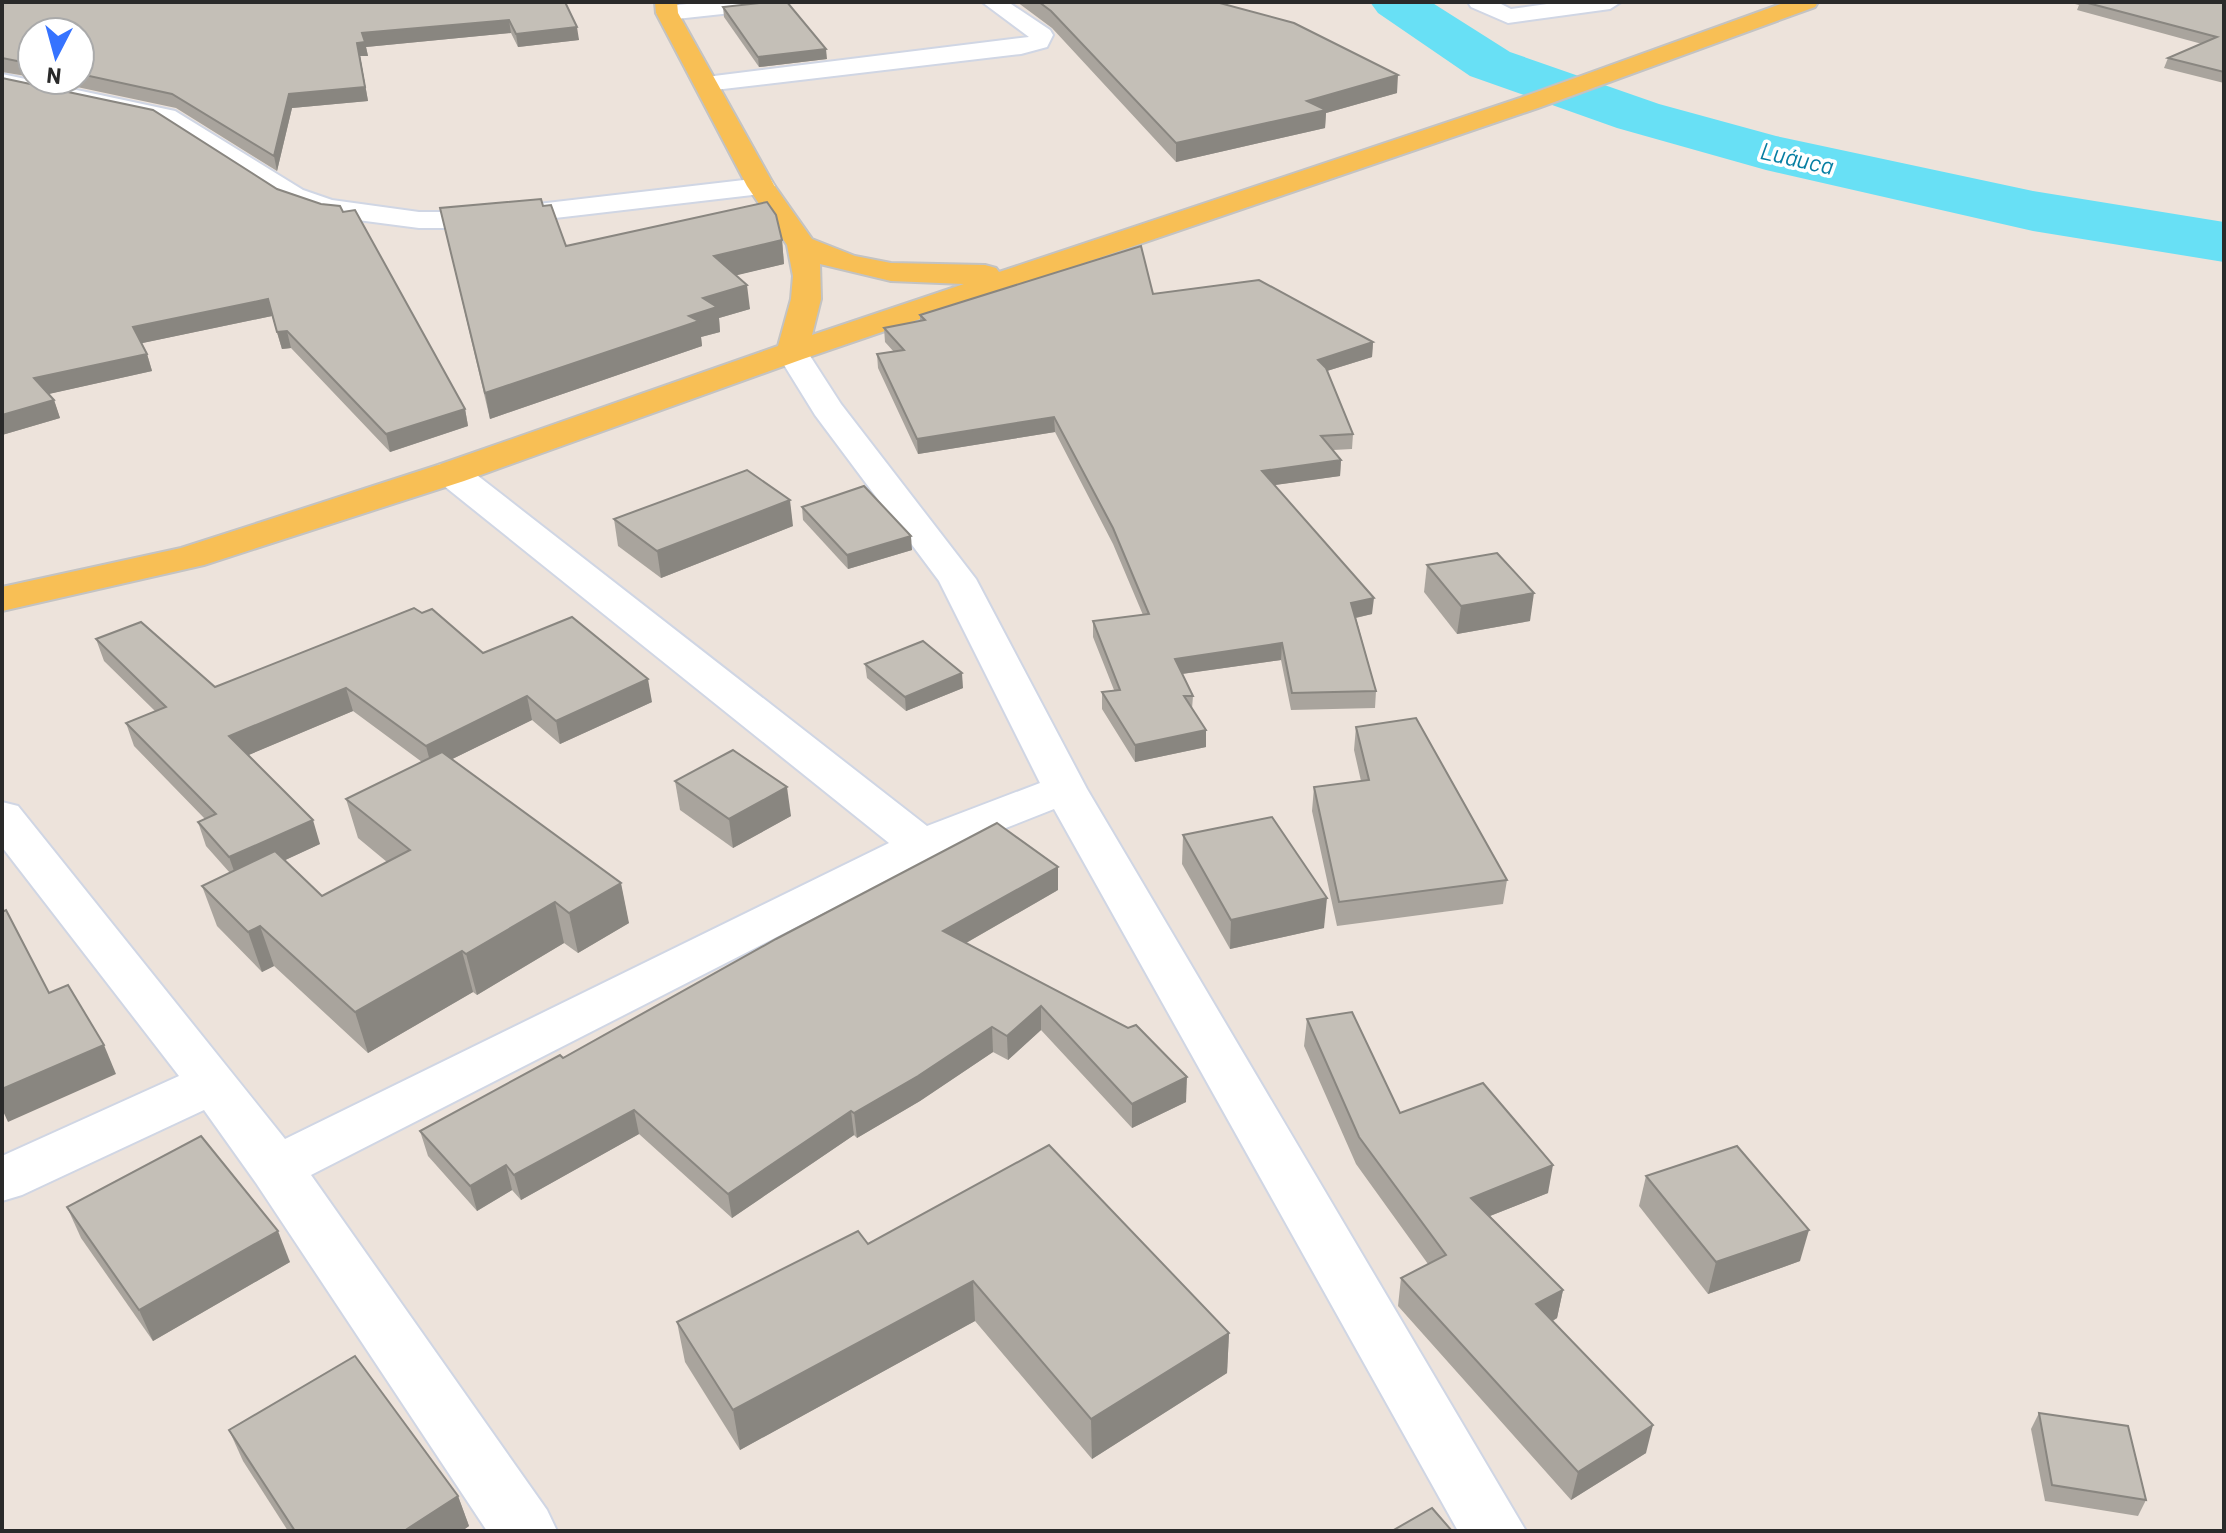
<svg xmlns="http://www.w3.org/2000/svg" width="2226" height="1533" font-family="Barlow,sans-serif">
	<rect width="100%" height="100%" fill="#ede3db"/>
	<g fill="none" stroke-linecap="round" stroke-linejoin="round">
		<!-- river -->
		<polygon fill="#68e0f5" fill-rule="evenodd" points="1370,2 1431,2 1510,52 1659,104 1776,136 2033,191 2224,222 2224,262 2033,231 1766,170 1617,128 1470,76 1378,13"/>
		<defs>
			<g id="minor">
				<polygon points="707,2 780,2 769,9 667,20 656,13 667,6"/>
				<polygon points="982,2 1008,2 1050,30 1053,35 1047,47 1021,54 706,91 697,89 694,84 697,79 706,77 1029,37"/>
				<polygon points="1468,2 1497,2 1511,9 1561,2 1621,2 1610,9 1508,23 1471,7"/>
				<polygon points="2,74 175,111 303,190 332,200 419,212 469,212 761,178 771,180 775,186 771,192 761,194 469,228 419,228 327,216 283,202 158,122 2,88"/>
				<polygon points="792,342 803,345 841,404 976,579 1087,789 1526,1531 1458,1531 1054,809 937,855 311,1175 547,1510 557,1531 487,1531 256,1183 204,1110 22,1195 2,1201 2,1156 179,1076 2,847 2,802 18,806 285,1139 889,843 438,481 433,473 438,465 451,462 464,465 927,826 1040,783 939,581 815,415 776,352 781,345"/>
			</g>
			<path id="major" d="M655,2H677L678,13L774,185L812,239L855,256L891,263L985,265L996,268L999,272L1520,98L1786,2H1818L1815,7L1538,108L803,359L464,481L204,565L2,611V587L181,548L438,465L778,346L791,299L793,276L787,245L747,186L656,13ZM820,264L891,281L964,284L812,335L821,299Z"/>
		</defs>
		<!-- minor casing -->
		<use href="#minor" stroke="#d0d6e4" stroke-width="4"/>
		<!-- major casing -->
		<use href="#major" stroke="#c3c3c3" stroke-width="4"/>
		<!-- minor -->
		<use href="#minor" fill="#fff" fill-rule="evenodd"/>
		<!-- major -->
		<use href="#major" fill="#f8bf55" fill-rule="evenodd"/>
	</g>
	<!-- wall -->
	<g fill="#a9a49d" fill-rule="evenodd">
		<polygon points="2,2 565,2 579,40 518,47 511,33 366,47 368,56 360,56 368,101 292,108 277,171 176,108 44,80 80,80 80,32 32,32 32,77 2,72"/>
		<polygon points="1017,2 1216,2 1397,93 1326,113 1325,128 1176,162 1052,28"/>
		<polygon points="2067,2 2224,2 2224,83 2164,68 2168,58 2202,44 2077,10 2079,5"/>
		<polygon points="723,7 827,59 759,67 724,17"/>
		<polygon points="2,78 153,110 277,189 321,204 340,206 343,212 355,210 465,409 468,426 390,452 291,348 282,349 272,316 142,343 147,354 152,371 48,394 54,400 60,418 2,435"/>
		<polygon points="543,206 566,246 782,240 784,264 736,275 750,309 719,318 720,332 701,337 702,346 490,419 440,208"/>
		<polygon points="1153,294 1373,342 1372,357 1327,371 1353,434 1352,449 1333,450 1341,460 1340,476 1274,485 1372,614 1356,618 1376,691 1375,708 1291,710 1281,660 1182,674 1193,696 1192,709 1206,730 1206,747 1135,762 1102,709 1102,692 1114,690 1093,637 1093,621 1143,615 1113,544 1055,432 918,454 878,368 877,354 894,352 885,342 884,328 920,321 920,315"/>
		<polygon points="802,507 912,550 848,569 803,520"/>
		<polygon points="614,519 793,526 661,578 618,546"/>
		<polygon points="1427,565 1530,621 1457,634 1424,592"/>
		<path d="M96,639L215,687L483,653L652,702L560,744L532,720L452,759L629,923L578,953L564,943L477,995L473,992L368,1053L274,966L262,972L217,926L202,886L230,873L206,846L198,822L205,819L134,746L126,723L155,711L104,661ZM353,711L422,762L346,799L358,838L387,862L322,896L285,860L320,844L248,755Z"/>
		<polygon points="865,664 963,688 906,711 867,678"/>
		<polygon points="1356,727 1507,880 1503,904 1337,926 1312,811 1314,787 1361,781 1354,750"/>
		<polygon points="675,781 791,816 733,848 680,810"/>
		<polygon points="1183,835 1324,928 1230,949 1182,864"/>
		<polygon points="1058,890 966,943 1186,1102 1132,1128 1041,1030 1008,1060 993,1052 920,1101 857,1138 854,1135 732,1218 639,1134 521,1200 512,1190 477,1211 428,1156 420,1131 563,1058"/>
		<polygon points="1307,1019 1400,1113 1548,1193 1490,1216 1563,1290 1557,1318 1553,1321 1646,1453 1571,1500 1398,1306 1401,1278 1428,1264 1356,1164 1304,1046"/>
		<polygon points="1646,1176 1800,1261 1708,1294 1639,1206"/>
		<polygon points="67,1207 290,1262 153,1341 81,1238"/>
		<polygon points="868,1244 1229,1333 1227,1373 1092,1459 975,1321 740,1450 685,1362 677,1322"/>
		<polygon points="2039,1413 2146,1500 2138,1516 2045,1501 2031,1429"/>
		<polygon points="229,1430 458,1496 469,1526 462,1531 288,1531 243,1461"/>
	</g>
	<!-- shaded-wall -->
	<g fill="#898680">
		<polygon points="509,20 511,33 366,47 368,56 360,56 368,101 292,108 277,171 274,156 289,94 357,43 362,33"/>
		<polygon points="577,27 579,40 518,47 516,34"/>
		<polygon points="826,49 827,59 759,67 758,57"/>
		<polygon points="1398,75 1397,93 1326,113 1325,128 1176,162 1176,143 1307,101"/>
		<polygon points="782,240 784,264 717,280 714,256"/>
		<polygon points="747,285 750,309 719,318 720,332 701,337 702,346 490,419 485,393 689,316 703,298"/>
		<polygon points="268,299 272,316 138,344 133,327"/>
		<polygon points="287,331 291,348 282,349 277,332"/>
		<polygon points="1373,342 1372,357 1317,374 1318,360"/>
		<polygon points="147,354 152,371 40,396 34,378"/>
		<polygon points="54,400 60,418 2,435 2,415"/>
		<polygon points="465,409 468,426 390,452 386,434"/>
		<polygon points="1054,417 1055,432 918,454 917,439"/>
		<polygon points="1341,460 1340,476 1261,487 1262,471"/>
		<polygon points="790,500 793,526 661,578 657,551"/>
		<polygon points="911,536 912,550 848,569 847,555"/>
		<polygon points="1534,593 1530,621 1457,634 1461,606"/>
		<polygon points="1374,598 1372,614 1350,619 1351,603"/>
		<polygon points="1282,643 1281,660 1174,675 1175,659"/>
		<polygon points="962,673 963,688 906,711 905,697"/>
		<polygon points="648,679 652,702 560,744 556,721"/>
		<polygon points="346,688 353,711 237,760 229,736"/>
		<polygon points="527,696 532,720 432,769 426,746"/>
		<polygon points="1206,730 1206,747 1135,762 1135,745"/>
		<polygon points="787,787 791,816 733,848 729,819"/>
		<polygon points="313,820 320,844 238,882 229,857"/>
		<polygon points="1058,867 1058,890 945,955 943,931"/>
		<polygon points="621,883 629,923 578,953 569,913"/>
		<polygon points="1327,898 1324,928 1230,949 1231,920"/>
		<polygon points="555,902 564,943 477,995 466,954"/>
		<polygon points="260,926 274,966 262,972 248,932"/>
		<polygon points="462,951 473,992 368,1053 355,1012"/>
		<polygon points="1041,1006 1041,1030 1008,1060 1007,1036"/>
		<polygon points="992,1027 993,1052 920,1101 857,1138 854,1113"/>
		<polygon points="104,1045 116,1074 8,1122 2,1109 2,1089"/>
		<polygon points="1187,1077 1186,1102 1132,1128 1132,1104"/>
		<polygon points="634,1110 639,1134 521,1200 514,1175"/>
		<polygon points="851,1111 854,1135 732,1218 728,1194"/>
		<polygon points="506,1165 512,1190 477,1211 470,1186"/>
		<polygon points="1553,1165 1548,1193 1467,1225 1471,1198"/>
		<polygon points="1809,1230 1800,1261 1708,1294 1716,1262"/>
		<polygon points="278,1231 290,1262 153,1341 139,1310"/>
		<polygon points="973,1281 975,1321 740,1450 733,1410"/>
		<polygon points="1563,1290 1557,1318 1531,1332 1536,1304"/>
		<polygon points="1229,1333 1227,1373 1092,1459 1091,1419"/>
		<polygon points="1653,1425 1646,1453 1571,1500 1578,1472"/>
		<polygon points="458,1496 469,1526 462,1531 404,1531"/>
	</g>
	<!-- building -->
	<g fill="#c4bfb7" stroke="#898680" stroke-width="2">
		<polygon points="2,2 565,2 577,27 516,34 509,20 362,33 365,42 357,43 365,87 289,94 274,156 172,94 80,74 80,32 32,32 32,64 2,58"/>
		<polygon points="769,2 787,2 826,49 758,57 723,7"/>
		<polygon points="1039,2 1216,2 1294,23 1398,75 1307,101 1326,110 1176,143 1051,11"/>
		<polygon points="2084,2 2224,2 2224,72 2168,58 2217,37"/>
		<polygon points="2,78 153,110 277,189 321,204 340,206 343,212 355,210 465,409 386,434 287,331 277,332 268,299 133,327 147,354 34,378 54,400 2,415"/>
		<polygon points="541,199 543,206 551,205 566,246 767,202 776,215 782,240 714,256 747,285 703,298 717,307 689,316 699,321 485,393 440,208"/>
		<polygon points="1141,246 1153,294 1259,280 1373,342 1318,360 1326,368 1353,434 1321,436 1341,460 1262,471 1374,598 1351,603 1376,691 1292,693 1282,643 1175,659 1193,696 1184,696 1206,730 1135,745 1102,692 1120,690 1093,621 1149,614 1113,528 1054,417 917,439 877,354 904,350 884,328 925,320 920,315"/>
		<polygon points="747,470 790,500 657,551 614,519"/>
		<polygon points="864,486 911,536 847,555 802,507"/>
		<polygon points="1497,553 1534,593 1461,606 1427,565"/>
		<polygon points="414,608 422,613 432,609 483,653 572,617 648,679 556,721 527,696 426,746 346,688 229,736 313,820 229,857 198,822 216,814 126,723 166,707 96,639 141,622 215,687"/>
		<polygon points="923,641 962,673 905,697 865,664"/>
		<polygon points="1416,718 1507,880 1339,902 1314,787 1369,780 1356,727"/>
		<polygon points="733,750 787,787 729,819 675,781"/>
		<polygon points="442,752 621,883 569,913 555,902 466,954 462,951 355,1012 260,926 248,932 202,886 275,851 322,896 410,850 346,799"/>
		<polygon points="1272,817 1327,898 1231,920 1183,835"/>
		<polygon points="997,823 1058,867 943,931 1128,1028 1136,1025 1187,1077 1132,1104 1041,1006 1007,1036 992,1027 918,1076 854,1113 851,1111 728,1194 634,1110 514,1175 506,1165 470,1186 420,1131 560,1055 563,1058 776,939"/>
		<polygon points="6,910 49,993 68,985 104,1045 2,1089 2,912"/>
		<polygon points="1352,1012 1400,1113 1483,1083 1553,1165 1471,1198 1563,1290 1536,1304 1653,1425 1578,1472 1401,1278 1446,1255 1359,1137 1307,1019"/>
		<polygon points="201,1136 278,1231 139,1310 67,1207"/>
		<polygon points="1049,1145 1229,1333 1091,1419 973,1281 733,1410 677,1322 858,1231 868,1244"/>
		<polygon points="1737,1146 1809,1230 1716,1262 1646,1176"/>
		<polygon points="355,1356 458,1496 404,1531 295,1531 229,1430"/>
		<polygon points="2039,1413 2128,1426 2146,1500 2052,1485"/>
		<polygon points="1432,1508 1452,1531 1392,1531"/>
	</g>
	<g text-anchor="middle" stroke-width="7" stroke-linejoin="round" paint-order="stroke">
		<!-- far-water labels -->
		<g font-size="24" font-style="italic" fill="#067ea2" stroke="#fff">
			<text transform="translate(1797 159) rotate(13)" y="8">Luáuca</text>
		</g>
	</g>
	<!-- border -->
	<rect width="2226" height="1533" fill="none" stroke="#2a2a2a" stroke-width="8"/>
	<!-- north arrow -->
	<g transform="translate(56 56) rotate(186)"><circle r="38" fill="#ffffff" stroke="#aaaaaa" stroke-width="2"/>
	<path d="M0-6L14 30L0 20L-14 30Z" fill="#3673ff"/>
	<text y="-12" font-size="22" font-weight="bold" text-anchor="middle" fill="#2a2a2a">N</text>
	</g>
</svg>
